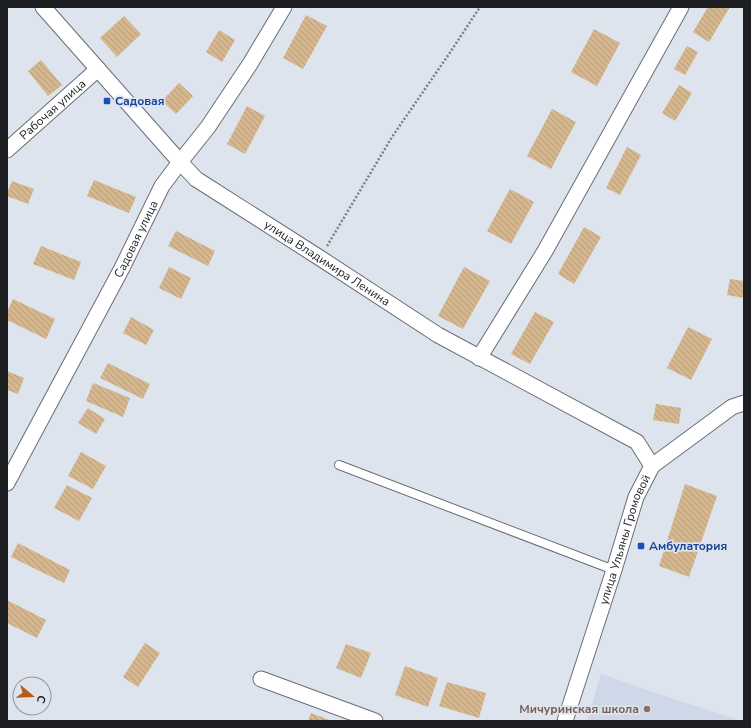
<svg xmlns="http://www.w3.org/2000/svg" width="751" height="728" font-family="'Nunito Sans',sans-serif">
	<defs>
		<pattern id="building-back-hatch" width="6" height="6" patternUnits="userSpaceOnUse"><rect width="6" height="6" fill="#d6b78d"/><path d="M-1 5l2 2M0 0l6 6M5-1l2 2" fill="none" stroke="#b79d79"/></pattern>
	</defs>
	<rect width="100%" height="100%" fill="#dee4ee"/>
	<!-- built -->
	<polygon fill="#ced8e9" points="601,674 665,696 742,721 587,721"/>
	<!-- building -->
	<g fill="url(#building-back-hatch)">
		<polygon points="708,7 730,7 709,42 693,32"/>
		<polygon points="306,15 327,26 303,69 283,58"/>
		<polygon points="124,16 141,34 117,57 100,38"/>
		<polygon points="594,29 620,43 597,86 571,72"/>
		<polygon points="219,30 235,40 222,62 206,52"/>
		<polygon points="687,46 698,52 685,75 674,69"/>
		<polygon points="41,60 62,85 48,96 28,71"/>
		<polygon points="179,83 193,96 176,114 162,101"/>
		<polygon points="679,85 692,93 675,121 662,113"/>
		<polygon points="247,106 265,116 245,154 227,144"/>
		<polygon points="552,109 576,122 551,169 527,156"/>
		<polygon points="627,147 641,155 620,195 606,188"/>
		<polygon points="94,180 136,197 129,213 87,196"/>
		<polygon points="12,181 34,189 28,204 7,196 7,193"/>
		<polygon points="510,189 534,202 511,244 487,231"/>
		<polygon points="584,227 601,237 574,284 558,274"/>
		<polygon points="176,231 215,251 208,266 168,246"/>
		<polygon points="41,246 81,262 74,280 33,264"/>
		<polygon points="169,267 191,278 181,299 159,288"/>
		<polygon points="464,267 490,281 463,329 438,316"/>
		<polygon points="730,279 744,281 744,298 727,295"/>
		<polygon points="13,299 55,319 46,339 7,320 7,312"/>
		<polygon points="535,312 554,322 530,364 511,354"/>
		<polygon points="131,317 154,330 146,345 123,333"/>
		<polygon points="688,327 712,339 691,380 667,368"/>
		<polygon points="108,363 150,384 143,399 100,378"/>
		<polygon points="7,371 24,378 18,394 7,390"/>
		<polygon points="93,383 130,398 123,417 86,401"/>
		<polygon points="656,404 681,408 679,424 653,420"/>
		<polygon points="88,408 105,419 96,434 78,423"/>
		<polygon points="81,452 106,466 93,489 68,476"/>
		<polygon points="685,484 717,496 689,577 659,566"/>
		<polygon points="67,485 92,498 79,521 54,508"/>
		<polygon points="18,543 70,570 64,583 11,557"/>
		<polygon points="7,600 46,620 37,638 7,623"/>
		<polygon points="145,643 160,653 138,687 123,677"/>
		<polygon points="346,644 371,653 361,678 336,668"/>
		<polygon points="405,666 438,678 428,707 395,695"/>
		<polygon points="447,682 486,693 479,718 439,706"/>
		<polygon points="311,713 332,721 308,721"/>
	</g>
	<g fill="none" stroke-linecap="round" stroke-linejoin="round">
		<defs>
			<polyline id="lane" points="339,465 614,570"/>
			<g id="street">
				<path id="s1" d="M43,7L180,162L196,179L320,258L438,335L637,442L652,466"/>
				<path id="s2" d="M7,150L98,69"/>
				<polyline points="479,358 545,251 681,7"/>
				<path id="s3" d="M7,483L122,268L162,186L180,162L208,127L250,64L284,7"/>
				<polyline points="261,679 375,721"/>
				<path id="s4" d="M565,721L614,570L636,497L652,466L732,407L744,403"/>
			</g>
		</defs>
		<!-- lane casing -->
		<use href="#lane" stroke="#686e77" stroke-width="10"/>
		<!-- street casing -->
		<use href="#street" stroke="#686e77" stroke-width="17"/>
		<!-- path -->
		<polyline stroke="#7a7e85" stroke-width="2.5" stroke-dasharray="2 2" stroke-linecap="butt" points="327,246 392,137 449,54 480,7"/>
		<!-- lane -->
		<use href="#lane" stroke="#fff" stroke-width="8"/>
		<!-- street -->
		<use href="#street" stroke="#fff" stroke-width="15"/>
	</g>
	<!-- markers -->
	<g fill="#1a4fb4" stroke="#dee4ee" stroke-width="1.5">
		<rect x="103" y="97" width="8" height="8" rx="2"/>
		<rect x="637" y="542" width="8" height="8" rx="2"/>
	</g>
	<circle fill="#8d6e63" stroke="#dee4ee" stroke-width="1.5" cx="647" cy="709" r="4"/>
	<g text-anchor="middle" stroke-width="3.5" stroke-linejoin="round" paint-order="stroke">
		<!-- transit labels -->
		<g font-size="12" font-weight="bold" fill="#164399" stroke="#dee4ee" text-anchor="start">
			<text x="115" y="105">Садовая</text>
			<text x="649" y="550">Амбулатория</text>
		</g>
		<!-- street labels -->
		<g font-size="12" fill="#1c1e22" stroke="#dee4ee">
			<text dy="4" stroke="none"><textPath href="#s2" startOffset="61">Рабочая улица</textPath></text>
			<text dy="4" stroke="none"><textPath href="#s3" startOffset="276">Садовая улица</textPath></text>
			<text dy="4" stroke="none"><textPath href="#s1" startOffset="386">улица Владимира Ленина</textPath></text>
			<text dy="4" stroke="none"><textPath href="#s4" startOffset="191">улица Ульяны Громовой</textPath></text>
		</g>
		<!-- education labels -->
		<g font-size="12" font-weight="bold" fill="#785e54" stroke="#dee4ee" text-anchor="end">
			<text x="639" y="713">Мичуринская школа</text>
		</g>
	</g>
	<!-- border -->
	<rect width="751" height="728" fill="none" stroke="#1c1e22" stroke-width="16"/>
	<!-- north arrow -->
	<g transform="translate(32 696) rotate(109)"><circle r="19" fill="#dee4ee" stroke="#90959c"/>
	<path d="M0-3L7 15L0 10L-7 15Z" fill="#b95819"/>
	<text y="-6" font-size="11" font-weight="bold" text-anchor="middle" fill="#1c1e22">С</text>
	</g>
</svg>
